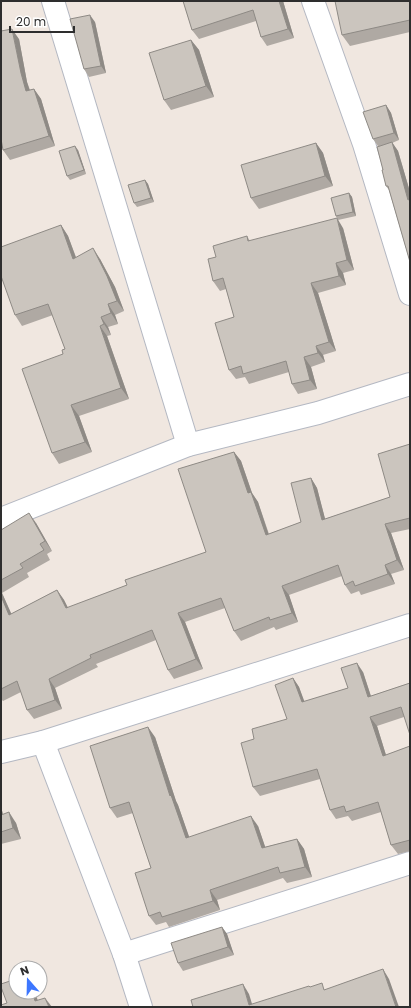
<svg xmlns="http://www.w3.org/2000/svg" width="411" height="1008" font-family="Poppins,sans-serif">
	<rect width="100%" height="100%" fill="#f0e7e0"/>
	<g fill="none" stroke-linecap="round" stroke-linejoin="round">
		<defs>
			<g id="minor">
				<polyline points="53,1 188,445"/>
				<polyline points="313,1 364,144 410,294"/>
				<polyline points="1,519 188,445 318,413 410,384"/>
				<polyline points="43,742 124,954 141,1007"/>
				<polyline points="1,752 43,742 410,625"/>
				<polyline points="124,954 410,863"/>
			</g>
		</defs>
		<!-- minor casing -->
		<use href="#minor" stroke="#b4b8c2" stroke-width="24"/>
		<!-- minor -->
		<use href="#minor" stroke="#fff" stroke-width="22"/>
	</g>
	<!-- wall -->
	<g fill="#afa9a3">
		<polygon points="183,1 283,1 294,38 267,46 261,37 256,21 199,39 192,30"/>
		<polygon points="410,1 410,32 350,46 342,35"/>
		<polygon points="95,22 106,73 89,77 84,69"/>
		<polygon points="19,39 27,82 30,90 34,89 41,99 55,146 10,160 3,150"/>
		<polygon points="191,40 199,50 214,97 171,110 164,100"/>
		<polygon points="386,105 391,113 399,140 392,143 398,151 410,192 410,262 389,190 386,186 378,146 373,139"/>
		<polygon points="316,143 323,153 333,186 259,209 251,198"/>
		<polygon points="78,150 86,174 70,180 67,176"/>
		<polygon points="145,180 148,184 154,202 137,207 134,203"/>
		<polygon points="349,193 352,197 356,216 338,220 336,216"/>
		<polygon points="61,225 68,236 76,257 100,259 115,287 124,311 115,315 118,324 108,327 111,335 107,336 129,399 79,416 92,452 59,464 52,453 63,354 65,349 53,315 22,326 15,315"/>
		<polygon points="343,228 354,270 343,273 346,285 318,293 336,351 323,355 325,362 311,367 317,389 298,394 292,384 289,372 249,384 245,377 236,379 229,370 234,317 226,289 220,291 213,281 216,257 247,236 250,241"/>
		<polygon points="410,444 410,529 391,533 404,570 391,574 395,584 361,595 359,591 351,594 345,585 342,576 289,595 298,622 276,630 274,627 241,641 234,631 225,608 185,622 203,669 174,679 168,670 156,640 96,664 98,667 55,688 62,709 34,719 27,710 21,692 3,701 1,699 1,530 36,523 52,551 47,554 50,560 27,573 29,577 2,593 11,614 57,590 64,600 68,608 127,585 206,552 234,452 241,461 252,493 258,502 269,534 301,522 311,478 317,488 325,519 390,497"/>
		<polygon points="363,672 371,696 410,683 404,717 377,726 386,755 410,746 410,851 398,854 391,845 381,812 352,821 348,816 336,819 330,810 320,779 260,796 253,787 254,739 287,719 293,678 299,687 304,702 348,688"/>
		<polygon points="155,737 176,801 178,805 189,837 258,826 265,847 297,839 304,849 312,877 287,883 283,878 217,900 220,910 169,927 166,922 156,925 149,916 151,868 133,813 117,818 110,808"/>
		<polygon points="1,807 3,814 16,823 21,839 1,844"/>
		<polygon points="222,927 227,934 234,955 183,971 178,963"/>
	</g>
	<!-- shaded-wall -->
	<g fill="#8e8a85">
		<polygon points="279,1 283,1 294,38 288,29"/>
		<polygon points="90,15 95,22 106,73 101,66"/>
		<polygon points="12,29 19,39 27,82 33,101 26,91 21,73"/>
		<polygon points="191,40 199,50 214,97 206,86"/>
		<polygon points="34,89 41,99 55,146 49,136"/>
		<polygon points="386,105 391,113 399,140 394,133"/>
		<polygon points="392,142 398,151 410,192 410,202 408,200"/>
		<polygon points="316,143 323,153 333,186 325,176"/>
		<polygon points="75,146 78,150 86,174 84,170"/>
		<polygon points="145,180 148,184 154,202 151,198"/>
		<polygon points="349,193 352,197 356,216 353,212"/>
		<polygon points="337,218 343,228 354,270 347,260"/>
		<polygon points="61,225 68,236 80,269 73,259"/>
		<polygon points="93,248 100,259 115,287 124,311 117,301"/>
		<polygon points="336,263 343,273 346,285 339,276"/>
		<polygon points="311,283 318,293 336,351 329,342"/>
		<polygon points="108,304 115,315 118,324 111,313"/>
		<polygon points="101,317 108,327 111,335 104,324"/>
		<polygon points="100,326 107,336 129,399 121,388"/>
		<polygon points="316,346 323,355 325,362 318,353"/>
		<polygon points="304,357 311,367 317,389 310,380"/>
		<polygon points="71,405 79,416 92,452 85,442"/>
		<polygon points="234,452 241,461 252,493 258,502 272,545 266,535 248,493"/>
		<polygon points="311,478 317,488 328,530 322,520"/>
		<polygon points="29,513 36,523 52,551 45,541"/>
		<polygon points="385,524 391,533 404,570 397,560"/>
		<polygon points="385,565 391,574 395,584 388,574"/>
		<polygon points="282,586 289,595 298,622 292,613"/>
		<polygon points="57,590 64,600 73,618 66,608"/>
		<polygon points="1,591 2,593 16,624 9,615 1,596"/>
		<polygon points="178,613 185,622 203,669 196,659"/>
		<polygon points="357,663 363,672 374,706 368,697"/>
		<polygon points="293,678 299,687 308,711 302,702"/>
		<polygon points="49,679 55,688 62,709 55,700"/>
		<polygon points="370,717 377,726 389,765 383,756"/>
		<polygon points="148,727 155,737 176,801 178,805 193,848 186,838 170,796"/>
		<polygon points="1,807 6,826 1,818"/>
		<polygon points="9,812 16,823 21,839 13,828"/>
		<polygon points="251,816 258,826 269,858 262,848"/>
		<polygon points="297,839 304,849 312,877 305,867"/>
		<polygon points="210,890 217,900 220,910 213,901"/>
		<polygon points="222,927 227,934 234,955 228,947"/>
		<polygon points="383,969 389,979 399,1007 396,1007"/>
		<polygon points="243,984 249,994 253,1007 249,1005"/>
		<polygon points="32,992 35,992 40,1007 35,1001"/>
		<polygon points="45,998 52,1007 49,1007"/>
	</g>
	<!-- building -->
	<g fill="#cbc5be" stroke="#8e8a85">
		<polygon points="183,1 279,1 288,29 261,37 253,10 192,30"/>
		<polygon points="335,1 410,1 410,20 342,35"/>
		<polygon points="90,15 101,66 84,69 70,19"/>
		<polygon points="12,29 21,73 26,91 34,89 49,136 3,150 1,139 1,31"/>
		<polygon points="191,40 206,86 164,100 149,53"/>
		<polygon points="386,105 394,133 373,139 363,112"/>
		<polygon points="392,142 408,200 410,199 410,262 388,186 386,186 382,170 383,170 377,147"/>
		<polygon points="316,143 325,176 251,198 241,165"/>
		<polygon points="75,146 84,170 67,176 59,151"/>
		<polygon points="145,180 151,198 134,203 128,185"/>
		<polygon points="349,193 353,212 336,216 331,198"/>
		<polygon points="337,218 347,260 336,263 339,276 311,283 329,342 316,346 318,353 304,357 310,380 292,384 286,361 243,374 241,366 229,370 215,323 234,317 223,278 213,281 208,259 216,257 213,246 247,236 248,241"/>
		<polygon points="61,225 73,259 93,248 107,276 117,301 108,304 111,313 101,317 104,324 100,326 121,388 71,405 85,442 52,453 22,369 63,354 62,350 65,349 48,304 15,315 1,276 1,247"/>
		<polygon points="410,444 410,518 385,524 397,560 385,565 388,574 355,586 353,581 345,585 338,565 282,586 292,613 270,620 269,617 234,631 221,598 178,613 196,659 168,670 152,630 90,655 91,658 49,679 55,700 27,710 17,681 1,689 1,596 9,615 57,590 66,608 127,585 125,580 206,552 178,469 234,452 248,493 251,492 266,535 301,522 291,483 311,478 322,520 390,497 378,454"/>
		<polygon points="29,513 45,541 40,544 44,550 20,564 23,568 1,580 1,530"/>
		<polygon points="357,663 368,697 410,683 410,735 401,707 370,717 383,756 410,746 410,840 391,845 378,802 346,812 344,806 330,810 317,769 253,787 241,743 254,739 252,729 287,719 275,685 293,678 302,702 348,688 341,668"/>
		<polygon points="148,727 170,796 171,795 186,838 251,816 262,848 297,839 305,867 280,873 278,867 210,890 213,901 162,917 160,912 149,916 135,873 151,868 129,802 110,808 90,746"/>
		<polygon points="9,812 13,828 1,832 1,815"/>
		<polygon points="222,927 228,947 178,963 171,943"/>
		<polygon points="383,969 396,1007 193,1007 191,1000 243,984 249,1005 309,986 310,987 322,983 324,990"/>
		<polygon points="16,979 16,992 32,992 35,1001 45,998 49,1007 1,1007 1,1005 7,1003 1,987 1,984"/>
	</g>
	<!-- border -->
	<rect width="411" height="1008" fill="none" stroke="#2e2e2e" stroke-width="4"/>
	<!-- north arrow -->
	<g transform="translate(28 980) rotate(340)"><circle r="19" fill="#ffffff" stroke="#ababab"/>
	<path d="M0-3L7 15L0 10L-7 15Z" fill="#3d77ff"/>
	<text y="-6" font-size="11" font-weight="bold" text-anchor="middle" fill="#2e2e2e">N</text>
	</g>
	<!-- scale -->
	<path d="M10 26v6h64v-6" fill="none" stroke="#2e2e2e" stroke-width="2"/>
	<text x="16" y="26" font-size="12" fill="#2e2e2e" stroke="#ffffff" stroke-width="3" paint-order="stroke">20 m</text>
</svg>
